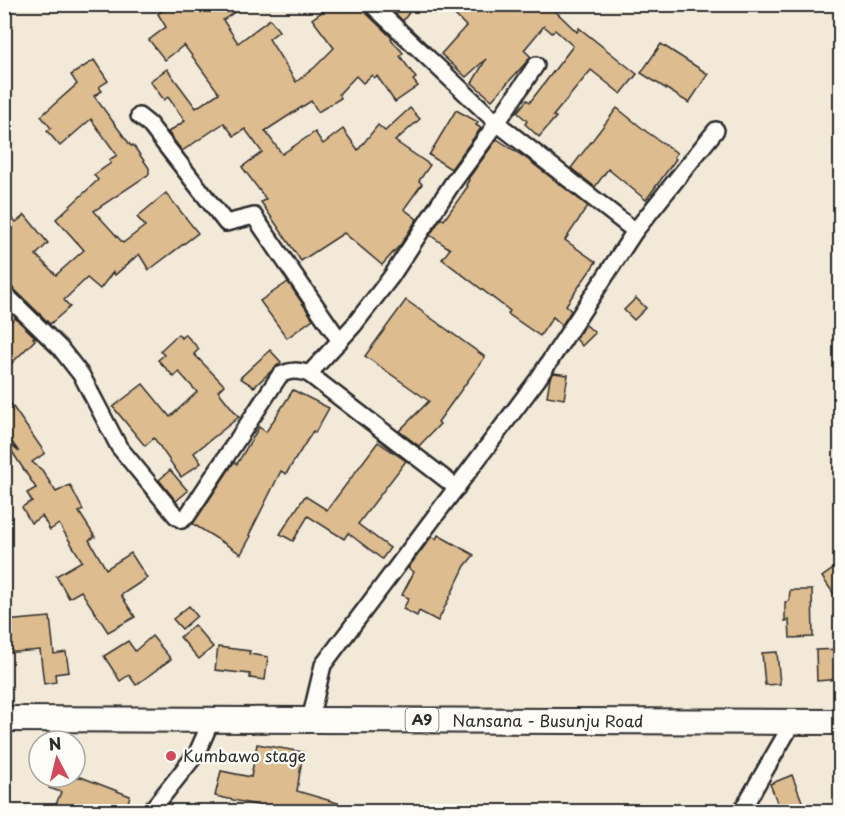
<svg xmlns="http://www.w3.org/2000/svg" width="845" height="816" font-family="'Playpen Sans',sans-serif">
	<rect width="100%" height="100%" fill="#f3e9d8"/>
	<filter id="ink" filterUnits="userSpaceOnUse"><feTurbulence type="fractalNoise" baseFrequency=".0167" numOctaves="2"/><feDisplacementMap in="SourceGraphic" scale="12" xChannelSelector="R" yChannelSelector="G"/><feConvolveMatrix kernelMatrix="1 2 1 2 8 2 1 2 1" color-interpolation-filters="sRGB"/></filter>
	<g filter="url(#ink)">
		<!-- building -->
		<g fill="#ddbc8f" stroke="#2b2b2b" stroke-width="1.5">
			<polygon points="170,4 247,4 223,20 238,43 270,19 279,31 269,39 296,82 315,67 334,48 312,19 323,11 317,4 362,4 364,11 392,38 391,39 403,53 400,56 416,78 413,80 418,86 395,102 377,76 374,78 372,75 363,83 356,76 339,94 341,98 318,112 311,101 265,131 282,154 315,132 323,144 343,129 358,150 378,125 385,131 410,108 420,119 395,141 430,165 419,181 422,184 404,209 417,219 401,244 382,265 344,233 301,261 261,202 266,199 242,167 262,152 245,129 234,136 224,123 182,151 168,132 185,121 168,97 164,100 150,81 167,69 196,108 219,93 184,45 165,60 149,40 166,27 158,14"/>
			<polygon points="386,4 415,4 403,21"/>
			<polygon points="444,4 548,4 577,32 579,28 637,74 621,94 591,70 553,116 556,117 539,137 525,124 527,121 517,112 527,100 530,102 573,46 555,30 552,33 544,26 524,50 531,57 492,100 472,83 486,59 466,77 441,54 466,26"/>
			<polygon points="661,44 708,74 689,103 641,73"/>
			<polygon points="94,60 108,81 99,87 102,91 94,96 131,146 133,145 149,168 149,174 94,211 123,243 145,226 137,217 166,193 198,233 149,270 139,254 115,275 113,272 100,289 87,278 64,300 70,307 50,324 11,286 4,282 4,210 16,222 25,215 48,243 36,255 56,275 84,250 56,219 98,180 94,175 111,163 109,160 117,155 91,119 60,146 47,131 51,128 41,116 77,84 71,75"/>
			<polygon points="617,108 647,132 677,153 674,157 676,159 646,200 608,169 595,187 571,168"/>
			<polygon points="456,110 478,122 476,125 481,128 451,169 429,155"/>
			<polygon points="497,139 527,159 588,206 565,240 596,262 566,305 571,311 562,325 553,317 540,336 508,314 510,311 442,259 450,249 430,235 441,218 444,220 468,186 466,185 469,180 468,179"/>
			<polygon points="288,282 313,319 287,338 260,301"/>
			<polygon points="636,298 646,308 634,320 624,310"/>
			<polygon points="406,300 485,357 438,422 440,424 419,446 399,431 429,401 365,356"/>
			<polygon points="15,318 35,337 33,338 35,340 4,371 4,328"/>
			<polygon points="585,324 595,333 582,346 576,339"/>
			<polygon points="178,334 181,338 185,334 199,349 194,354 224,385 218,391 239,417 194,453 201,463 181,477 154,438 145,446 113,407 143,384 170,417 197,392 179,372 174,377 158,360 164,355 160,351"/>
			<polygon points="270,350 281,362 254,387 240,378"/>
			<polygon points="554,373 568,375 564,399 547,396 550,378"/>
			<polygon points="293,390 329,408 315,433 313,431 286,474 281,471 249,535 251,536 241,554 193,524 234,462 237,464 259,427 266,432"/>
			<polygon points="4,394 45,453 32,462 42,470 56,492 70,485 83,510 79,512 95,537 89,540 106,569 131,553 147,578 121,595 135,617 108,632 81,591 69,598 56,576 82,561 59,524 50,530 42,516 31,523 22,507 32,501 27,493 36,488 9,447 11,445 19,452 4,431"/>
			<polygon points="378,442 406,461 358,524 390,548 382,559 348,533 344,539 308,516 293,541 280,534 305,496 327,510"/>
			<polygon points="170,470 188,491 176,501 159,480"/>
			<polygon points="438,535 474,555 465,566 438,621 419,611 417,616 403,609 409,598 402,595 414,572 408,568 432,536 436,539"/>
			<polygon points="840,564 840,603 822,577"/>
			<polygon points="790,590 812,590 813,637 790,638 789,620 785,621 785,602 789,601"/>
			<polygon points="189,606 197,616 182,629 173,619"/>
			<polygon points="50,617 54,654 66,652 69,672 55,674 56,682 44,684 40,650 4,653 4,621"/>
			<polygon points="194,625 213,647 199,659 180,637"/>
			<polygon points="152,636 171,659 136,685 129,675 120,681 104,656 128,641 135,651"/>
			<polygon points="218,647 250,651 249,654 268,657 265,680 250,678 250,674 215,670"/>
			<polygon points="840,649 840,679 817,681 816,650"/>
			<polygon points="777,652 780,684 765,685 762,653"/>
			<polygon points="257,744 303,752 297,791 355,808 354,812 288,812 215,796 221,771 251,777"/>
			<polygon points="792,775 806,812 781,812 770,784"/>
			<polygon points="53,777 81,777 130,796 125,812 53,812 61,792 49,788"/>
		</g>
		<g fill="none" stroke-linecap="round" stroke-linejoin="round">
			<defs>
				<g id="street">
					<polyline points="371,4 497,123 452,184 391,277 354,325 309,374 457,488"/>
					<polyline points="536,65 497,123 635,231"/>
					<polyline points="139,116 149,124 226,223 254,216 340,341"/>
					<path d="M4,293L60,348L82,376L119,447L176,516L182,520L187,516L280,375C291,370 297,370 309,374"/>
					<polyline points="310,720 323,665 538,379 635,231 716,130"/>
					<polyline points="150,812 197,753 212,719"/>
					<polyline points="741,812 793,722"/>
				</g>
				<g id="primary">
					<path id="s1" d="M4,719L840,722"/>
				</g>
			</defs>
			<!-- street casing -->
			<use href="#street" stroke="#2b2b2b" stroke-width="20"/>
			<!-- primary casing -->
			<use href="#primary" stroke="#2b2b2b" stroke-width="28"/>
			<!-- street -->
			<use href="#street" stroke="#fdfcf7" stroke-width="15"/>
			<!-- primary -->
			<use href="#primary" stroke="#fdfcf7" stroke-width="24"/>
		</g>
	</g>
	<!-- markers -->
	<circle fill="#d1495b" stroke="#fdfcf7" stroke-width="2" cx="171" cy="756" r="6"/>
	<g text-anchor="middle" stroke-width="4.5" stroke-linejoin="round" paint-order="stroke">
		<!-- shield labels -->
		<rect fill="#fdfcf7" stroke="#6a6a68" stroke-width="1.5" x="405.5" y="708" width="33" height="24" rx="4.5"/>
		<g font-size="15" font-weight="bold" fill="#2b2b2b">
			<text x="422" y="725">A9</text>
		</g>
		<!-- street labels -->
		<g font-size="16" fill="#2b2b2b" stroke="#fdfcf7">
			<text dy="6" stroke="none"><textPath href="#s1" startOffset="544">Nansana - Busunju Road</textPath></text>
		</g>
		<!-- poi labels -->
		<g font-size="16" fill="#2b2b2b" stroke="#fdfcf7" text-anchor="start">
			<text x="183" y="762">Kumbawo stage</text>
		</g>
	</g>
	<!-- margin -->
	<rect width="845" height="816" fill="none" stroke="#fdfcf7" stroke-width="24"/>
	<rect x="12" y="12" width="821" height="792" fill="none" stroke="#2b2b2b" stroke-width="2" filter="url(#ink)"/>
	<!-- north arrow -->
	<g transform="translate(57 759) rotate(353)"><circle r="28" fill="#fdfcf7" stroke="#a9a8a5" stroke-width="1.5"/>
	<path d="M0-4.5L10 22L0 15L-10 22Z" fill="#d1495b"/>
	<text y="-9" font-size="16" font-weight="bold" text-anchor="middle" fill="#2b2b2b">N</text>
	</g>
</svg>
